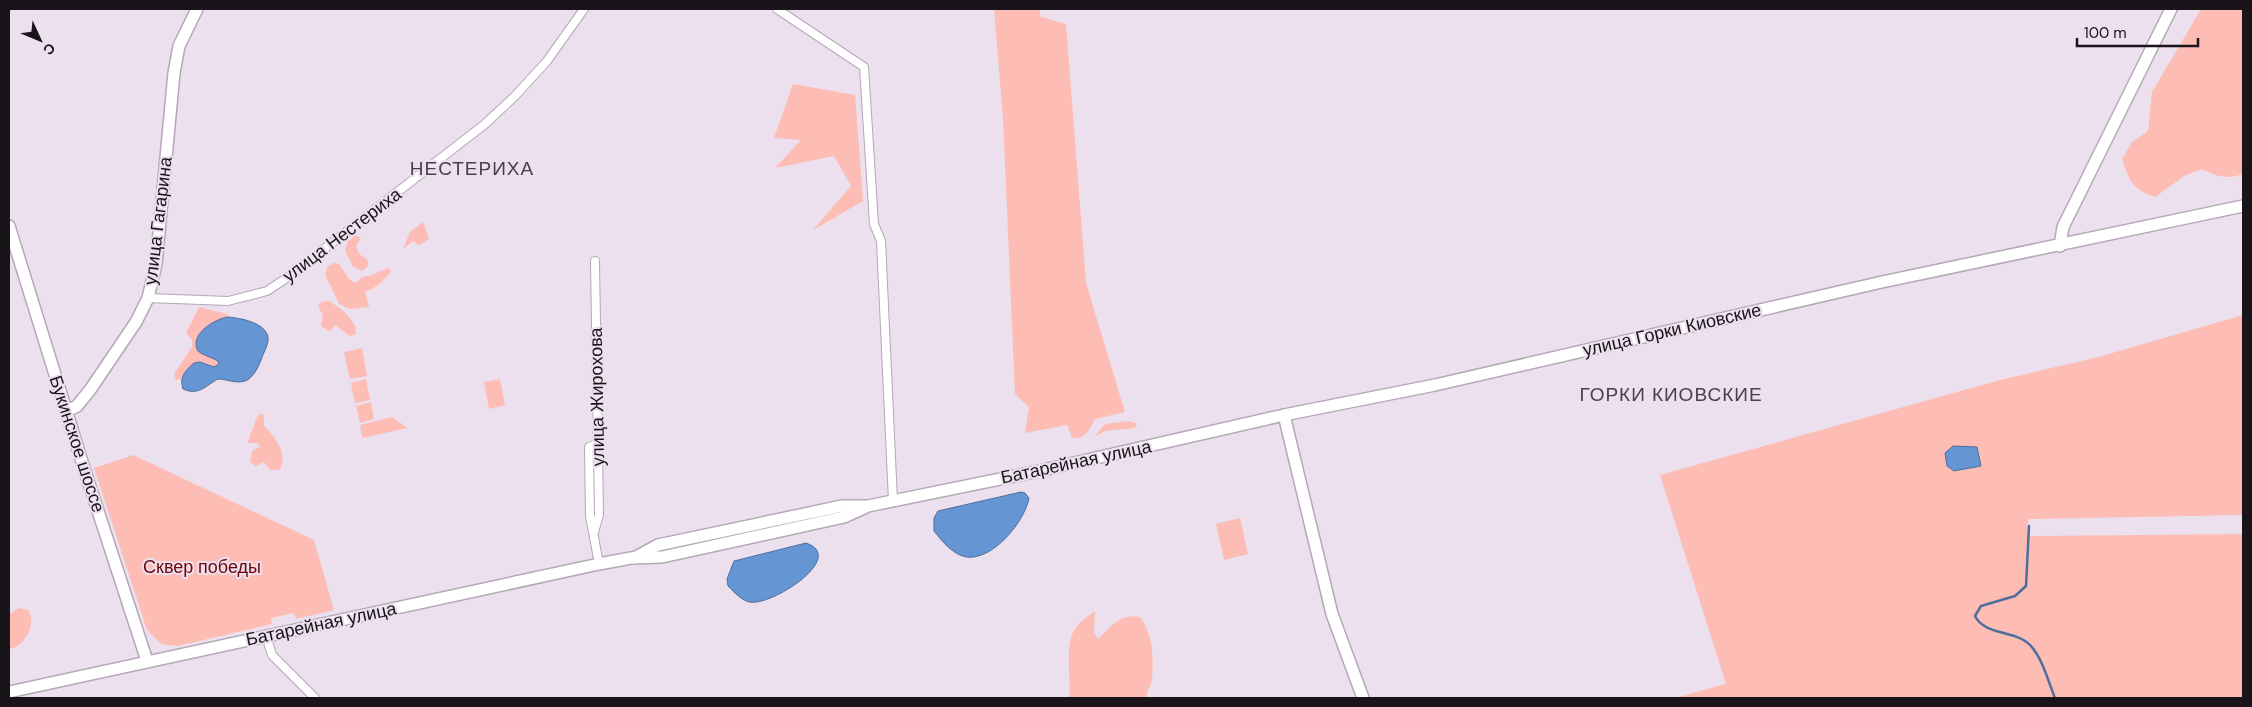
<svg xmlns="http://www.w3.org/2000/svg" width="2252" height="707" font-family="'DM Sans',sans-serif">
	<rect width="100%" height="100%" fill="#ecdfee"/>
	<!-- green -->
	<g fill="#fdbdb4">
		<path d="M994,9H1039L1041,17L1066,24L1086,283L1125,412L1095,419C1089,430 1086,439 1072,438L1067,425L1025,433L1029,407L1015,394L1003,118Z"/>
		<path d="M2201,9H2243V174C2227,180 2216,176 2202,169L2186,175L2155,197C2132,189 2130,182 2122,159L2132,142L2148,131L2152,92Z"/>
		<polygon points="793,84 855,95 863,201 813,230 851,186 834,156 775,168 801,140 774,138"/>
		<polygon points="423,222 429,239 419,245 413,241 403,249 410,232"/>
		<polygon points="356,235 361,238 356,246 359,254 366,258 368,262 368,266 362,271 353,267 345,250 348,241"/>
		<path d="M334,263L339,264L350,280L356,283L362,277C371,277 379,271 388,268L391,271C385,281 375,288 365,292L369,307L350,309L339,304L325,274L328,266Z"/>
		<path d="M328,301C339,306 358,321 356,334L350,336L335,325L330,332L321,326L323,316L318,305L322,302Z"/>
		<path d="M199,307L227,314L228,317C216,319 191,334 197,350C199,354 214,358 218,361L219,364L214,367L196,362L181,379L176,380L174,374L192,347V340L186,333Z"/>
		<polygon points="2243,315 2243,515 2028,519 2029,536 2243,534 2243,698 1674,698 1726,684 1660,475 2000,380 2095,358"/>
		<polygon points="362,348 367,376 350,379 344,352"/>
		<polygon points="366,379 370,400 355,403 351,383"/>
		<polygon points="500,379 505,405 489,409 484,382"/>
		<polygon points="371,402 374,419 360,423 356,406"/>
		<path d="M260,414L264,415V426C274,435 290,456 279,470H270L264,462L256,466L250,462L252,451L260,447L258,443H248V441L257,417Z"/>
		<polygon points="392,417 408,428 362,438 360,425"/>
		<polygon points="1129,421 1137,424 1135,428 1105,431 1094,437 1105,424"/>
		<polygon points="133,455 314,540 334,610 296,619 294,613 271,618 272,624 178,646 161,644 147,630 94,468"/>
		<polygon points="1240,518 1248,554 1224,560 1216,524"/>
		<path d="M19,608L28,610C37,623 25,647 9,649V614Z"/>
		<path d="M1095,611L1094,633L1098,639C1111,627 1120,613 1140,617C1153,634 1154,659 1152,680C1151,686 1147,690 1146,698H1069C1072,677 1063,643 1077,626C1082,620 1090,615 1095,611Z"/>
	</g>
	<!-- water -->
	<g fill="#6595d3" stroke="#4e6e9b">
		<path d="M228,317C240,318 270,323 268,341C267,347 263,354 261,360C258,368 253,378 245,381C235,384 227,379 218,379C205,386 199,396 183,389C179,377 185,371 194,363L200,362L214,367L219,364L218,361C214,358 198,354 197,349C191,333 215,319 228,317Z"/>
		<polygon points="1953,446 1977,447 1981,466 1954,471 1947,466 1945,453"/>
		<path d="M1021,492L1025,493L1029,498C1025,521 993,561 966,557C952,554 942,541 934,531V518L938,511Z"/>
		<path d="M806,543C848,557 771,607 749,602C740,599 734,592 728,586L727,579L734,561Z"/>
	</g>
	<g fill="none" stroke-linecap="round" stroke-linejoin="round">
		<!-- stream -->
		<path stroke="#4e6e9b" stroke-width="2.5" d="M2029,526L2026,586L2015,596L1981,606L1975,616C1985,636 2016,630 2030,645C2043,659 2048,681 2055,698"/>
		<defs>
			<g id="street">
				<polyline points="777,9 864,67 874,224 881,241 893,501"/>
				<polyline points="148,298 228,301 267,291 288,277 485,124 515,96 547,61 584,9"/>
				<polyline points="598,443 589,447 590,516 599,564"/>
				<polyline points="594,532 599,515 595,261"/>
				<polyline points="266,636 272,655 315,698"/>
			</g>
			<g id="secondary">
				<polyline points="9,226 83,465 147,661"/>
				<polyline points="2060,246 2063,227 2171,9"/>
				<polyline points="67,411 77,406 90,390 136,322 148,298 156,264 174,73 179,46 197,9"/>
				<polyline points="1284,415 1332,614 1363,698"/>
				<polyline points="634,558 658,545 842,506 868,506 1039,471 1284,415 1435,385 1882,282 2243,206"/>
				<polyline points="9,692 599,564 631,558 662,557 844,517 864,508"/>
			</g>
		</defs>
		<!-- street casing -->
		<use href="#street" stroke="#b4a8b6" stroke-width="10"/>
		<!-- secondary casing -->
		<use href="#secondary" stroke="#b4a8b6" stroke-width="14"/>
		<!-- street -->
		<use href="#street" stroke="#fff" stroke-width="8"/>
		<!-- secondary -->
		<use href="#secondary" stroke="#fff" stroke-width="11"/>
	</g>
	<g text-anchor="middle" stroke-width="4" stroke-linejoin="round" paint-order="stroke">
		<!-- street labels -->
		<g font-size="18" fill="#181419" stroke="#ecdfee">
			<text transform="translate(158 221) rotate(-83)" y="6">улица Гагарина</text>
			<text transform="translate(342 235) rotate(-37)" y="6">улица Нестериха</text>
			<text transform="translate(1672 330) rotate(-13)" y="6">улица Горки Киовские</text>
			<text transform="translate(597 397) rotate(-91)" y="6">улица Жирохова</text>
			<text transform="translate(77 444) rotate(72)" y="6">Букинское шоссе</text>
			<text transform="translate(1076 462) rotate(-12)" y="6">Батарейная улица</text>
			<text transform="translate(321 624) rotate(-12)" y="6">Батарейная улица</text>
		</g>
		<!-- park labels -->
		<g font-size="18" fill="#6f0507" stroke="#ecdfee">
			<text x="202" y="573">Сквер победы</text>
		</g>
		<!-- neighbourhood labels -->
		<g font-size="19" letter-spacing="1" fill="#493f4b" stroke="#ecdfee">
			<text x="472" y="175">НЕСТЕРИХА</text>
			<text x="1671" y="401">ГОРКИ КИОВСКИЕ</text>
		</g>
	</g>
	<!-- border -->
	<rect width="2252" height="707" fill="none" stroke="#181419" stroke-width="20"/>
	<!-- north arrow -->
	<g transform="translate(40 40) rotate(134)" stroke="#ecdfee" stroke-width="4" paint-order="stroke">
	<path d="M0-4L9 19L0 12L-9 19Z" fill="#181419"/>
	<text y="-8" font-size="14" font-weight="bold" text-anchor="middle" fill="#181419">С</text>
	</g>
	<!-- scale -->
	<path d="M2077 38v8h121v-8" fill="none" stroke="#181419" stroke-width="2.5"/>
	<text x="2084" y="38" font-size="15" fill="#181419" stroke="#ecdfee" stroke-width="4" paint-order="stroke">100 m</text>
</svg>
